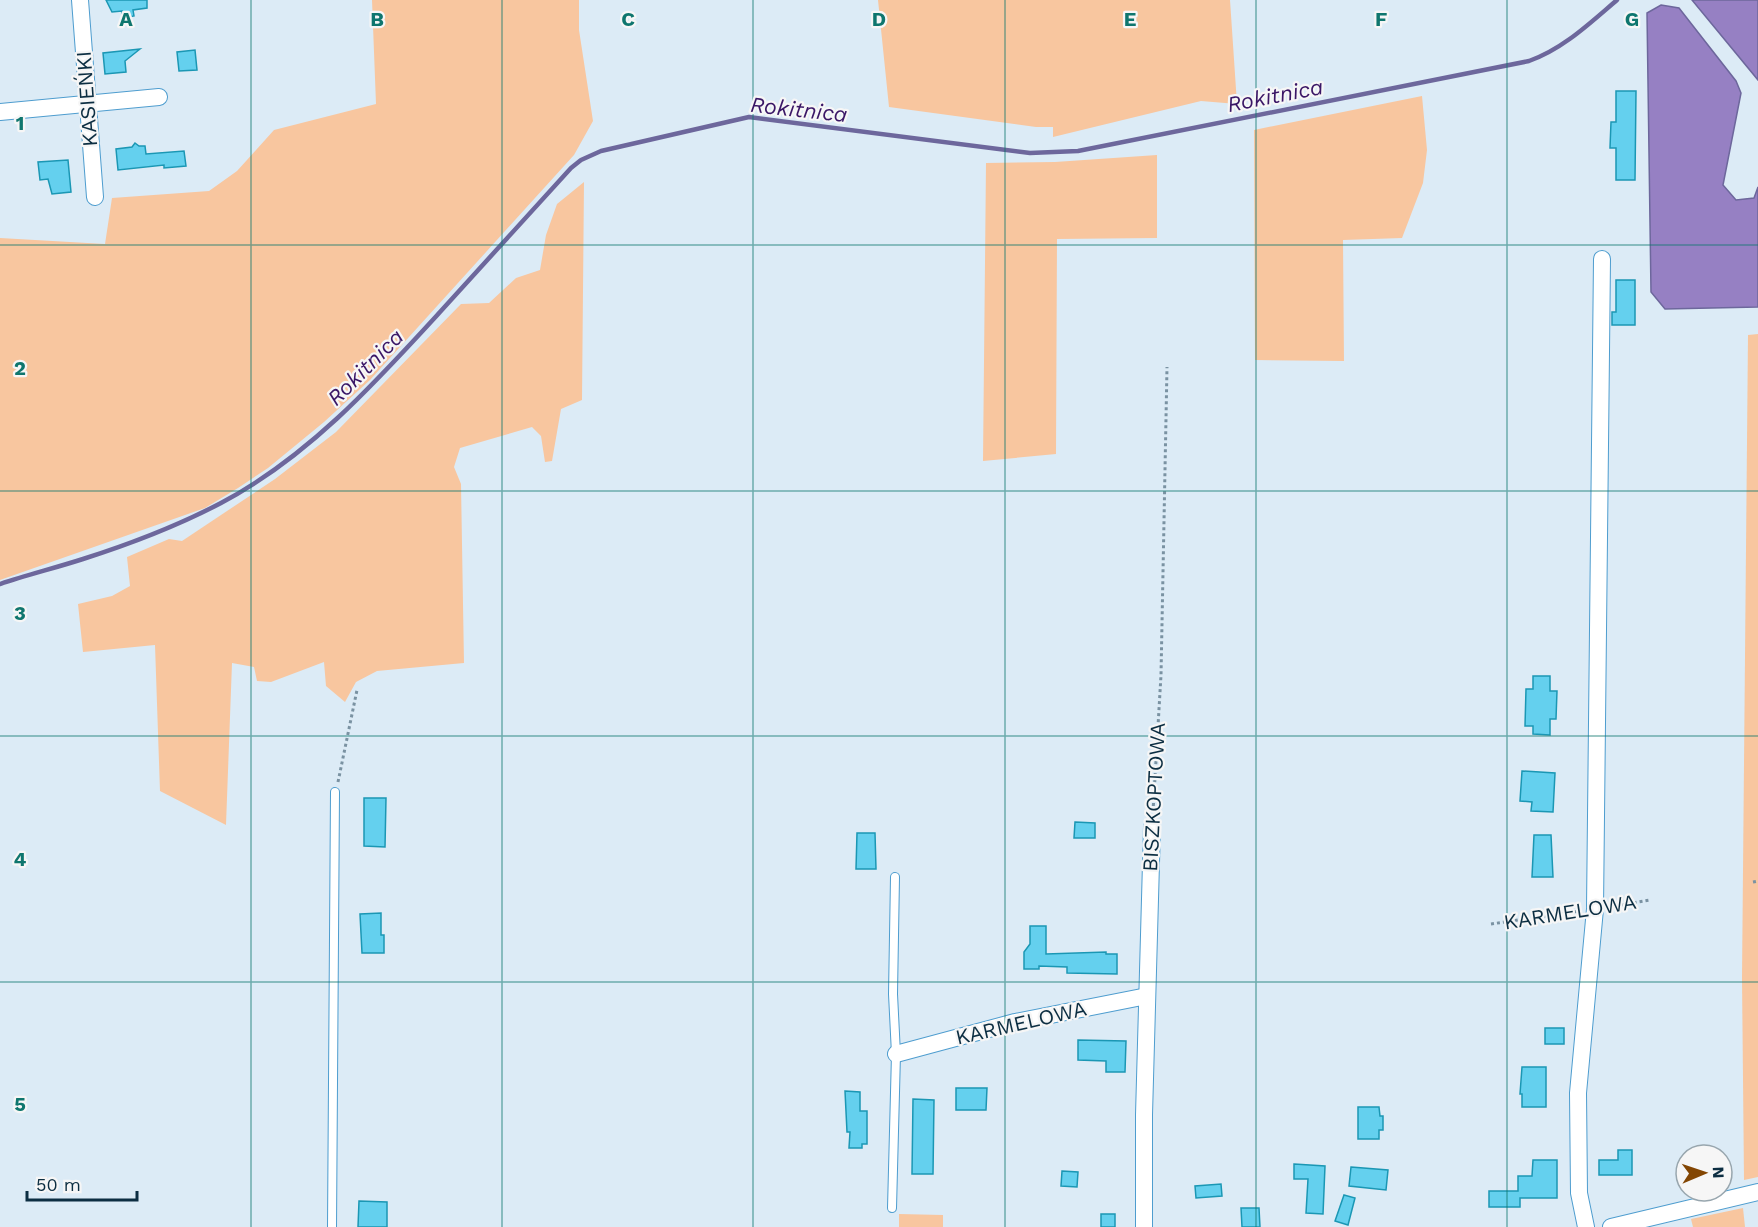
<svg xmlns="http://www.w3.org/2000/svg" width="1758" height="1227" font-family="'Work Sans',sans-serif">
	<rect width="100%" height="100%" fill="#dcebf6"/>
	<!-- green -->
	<g fill="#f8c69f">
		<polygon points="372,0 579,0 579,30 593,121 574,155 370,380 324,422 268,468 238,488 205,508 0,580 0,238 105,244 112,198 209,191 237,171 274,130 376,104"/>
		<polygon points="878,0 1230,0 1237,104 1201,101 1053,137 1053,127 1036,127 889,107"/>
		<polygon points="1422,96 1427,150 1423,183 1402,238 1343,240 1344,361 1255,360 1254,130"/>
		<polygon points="1157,155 1157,238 1057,239 1056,454 983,461 986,163 1055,162"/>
		<polygon points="584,182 582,400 561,409 552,461 545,462 541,436 532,427 460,448 454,467 461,484 464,663 377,671 356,682 345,702 326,686 324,662 271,682 257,681 254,667 232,663 226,825 160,791 155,645 83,652 78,604 112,596 130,586 127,557 169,539 182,541 275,479 336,432 461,304 489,303 516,278 540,270 546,235 557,204"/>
		<polygon points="1758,334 1758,1177 1744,1180 1742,978 1748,335"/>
		<polygon points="1743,1208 1745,1227 1693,1227 1691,1219"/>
		<polygon points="899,1214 943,1215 943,1227 899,1227"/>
	</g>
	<!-- water -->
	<g fill="#9680c3" stroke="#6d679c" stroke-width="1.5">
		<polygon points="1692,0 1758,0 1758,80"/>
		<polygon points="1661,5 1679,8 1736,81 1741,93 1723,185 1736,200 1754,198 1758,187 1758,307 1665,309 1651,292 1647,13"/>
	</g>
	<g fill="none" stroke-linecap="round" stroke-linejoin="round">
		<!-- stream -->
		<path stroke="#6d679c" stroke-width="4.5" d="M0,584C27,575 55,568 83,559C127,545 181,524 221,503C308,457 375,383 440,312C484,264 527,216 571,168L581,160L601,151L749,117L1030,153L1078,151L1529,61C1563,49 1590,23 1617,0"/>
	</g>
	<!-- building -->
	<g fill="#64d0ee" stroke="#1b97b4" stroke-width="1.5">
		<polygon points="106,0 147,0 147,8 133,10 134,16 122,18 122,11 112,12"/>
		<polygon points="140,49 125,61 126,72 105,74 103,53"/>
		<polygon points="195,50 197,70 179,71 177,52"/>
		<polygon points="1616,91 1636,91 1635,180 1616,180 1616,148 1610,148 1611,122 1616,122"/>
		<polygon points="135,143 139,146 145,146 146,154 184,151 186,166 164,168 164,165 118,170 116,149 132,147"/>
		<polygon points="68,160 71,192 52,194 48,179 40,180 38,162"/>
		<polygon points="1616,280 1635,280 1635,325 1612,325 1612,312 1616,312"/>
		<polygon points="1533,676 1550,676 1550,691 1557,691 1556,719 1550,719 1550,735 1533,734 1533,726 1525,726 1526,689 1533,689"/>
		<polygon points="1522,771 1555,773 1553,812 1531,811 1532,802 1520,801"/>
		<polygon points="364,798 386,798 385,847 364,846"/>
		<polygon points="1075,822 1095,823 1095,838 1074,838"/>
		<polygon points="857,833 875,833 876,869 856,869"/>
		<polygon points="1534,835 1551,835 1553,877 1532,877"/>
		<polygon points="381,913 381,935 384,935 384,953 362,953 360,914"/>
		<polygon points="1030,926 1046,926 1046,954 1106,952 1106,954 1117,954 1117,974 1067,973 1067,967 1039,966 1039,969 1024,969 1024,952 1030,944"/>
		<rect x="1545" y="1028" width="19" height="16"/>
		<polygon points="1078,1040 1126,1041 1125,1072 1106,1072 1106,1061 1078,1060"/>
		<polygon points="1522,1067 1546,1067 1546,1107 1522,1107 1522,1094 1520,1094"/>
		<polygon points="956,1088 987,1088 986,1110 956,1110"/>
		<polygon points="845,1091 860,1092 860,1111 867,1111 867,1144 862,1144 862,1148 849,1148 850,1132 847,1132"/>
		<polygon points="913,1099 934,1100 933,1174 912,1174"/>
		<polygon points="1358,1107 1379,1107 1380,1116 1383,1116 1383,1130 1379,1130 1379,1139 1358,1139"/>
		<polygon points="1618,1150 1632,1150 1632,1175 1599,1175 1599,1160 1618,1160"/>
		<polygon points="1533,1160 1557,1160 1557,1198 1520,1198 1520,1207 1489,1207 1489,1191 1518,1191 1518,1176 1532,1176"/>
		<polygon points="1294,1164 1325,1166 1323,1214 1306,1213 1308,1179 1294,1179"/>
		<polygon points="1351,1167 1388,1170 1386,1190 1349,1186"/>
		<polygon points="1062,1171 1078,1172 1077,1187 1061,1186"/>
		<polygon points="1221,1184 1222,1196 1196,1198 1195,1186"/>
		<polygon points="1344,1195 1355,1198 1348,1225 1335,1221"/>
		<polygon points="359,1201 387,1202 387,1227 358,1227"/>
		<polygon points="1241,1208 1259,1208 1260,1227 1242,1227"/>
		<rect x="1101" y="1214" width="14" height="13"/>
	</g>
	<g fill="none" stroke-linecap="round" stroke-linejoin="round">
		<defs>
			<g id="service">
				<polyline points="892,1208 896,1054 893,994 895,877"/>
				<polyline points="332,1227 335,792"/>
			</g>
			<g id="minor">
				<polyline points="80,0 95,197"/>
				<polyline points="0,112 159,97"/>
				<polyline points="896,1054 1015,1022 1147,996"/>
				<polyline points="1144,1227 1144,1115 1152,827"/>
				<polyline points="1586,1227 1579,1193 1578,1093 1595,909 1602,259"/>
				<polyline points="1611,1227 1758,1192"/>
			</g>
		</defs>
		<!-- service casing -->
		<use href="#service" stroke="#4e9dcf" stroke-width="10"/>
		<!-- minor casing -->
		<use href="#minor" stroke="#4e9dcf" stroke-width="18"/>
		<!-- path -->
		<g stroke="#7a92a2" stroke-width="3" stroke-dasharray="3 3" stroke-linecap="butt">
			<polyline points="338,782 357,690"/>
			<polyline points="1153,812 1161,675 1167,367"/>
			<polyline points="1753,882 1758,881"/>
			<polyline points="1610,907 1650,900"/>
			<polyline points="1491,924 1580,911"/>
		</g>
		<!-- service -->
		<use href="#service" stroke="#fff" stroke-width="8"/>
		<!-- minor -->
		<use href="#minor" stroke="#fff" stroke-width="16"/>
	</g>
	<!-- grid -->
	<path fill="none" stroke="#0f766e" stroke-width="1.5" stroke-opacity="0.55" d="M251,0V1227M502,0V1227M753,0V1227M1005,0V1227M1256,0V1227M1507,0V1227M0,245H1758M0,491H1758M0,736H1758M0,982H1758"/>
	<g text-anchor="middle" stroke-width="4.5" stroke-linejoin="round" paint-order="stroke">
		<!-- street labels -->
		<g font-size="21" fill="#0c2e42" stroke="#f6f6f6">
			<text transform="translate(87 99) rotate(-94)" y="7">KASIEŃKI</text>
			<text transform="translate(1154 797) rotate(-87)" y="7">BISZKOPTOWA</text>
			<text transform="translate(1570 912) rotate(-9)" y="7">KARMELOWA</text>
			<text transform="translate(1021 1023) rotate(-13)" y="7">KARMELOWA</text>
		</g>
		<!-- water labels -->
		<g font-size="22" font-style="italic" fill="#3a1666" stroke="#f6f6f6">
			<text transform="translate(1275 95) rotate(-11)" y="8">Rokitnica</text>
			<text transform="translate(799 109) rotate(6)" y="8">Rokitnica</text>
			<text transform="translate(365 367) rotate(-45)" y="8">Rokitnica</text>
		</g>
	</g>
	<g font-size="20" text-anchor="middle" font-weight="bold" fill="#0f766e" stroke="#f6f6f6" stroke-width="4.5" stroke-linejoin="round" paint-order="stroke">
		<text x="126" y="26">A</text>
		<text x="377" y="26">B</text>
		<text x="628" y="26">C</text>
		<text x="879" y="26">D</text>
		<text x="1130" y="26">E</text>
		<text x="1381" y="26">F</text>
		<text x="1632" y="26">G</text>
		<text x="20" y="130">1</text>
		<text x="20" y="375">2</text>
		<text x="20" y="620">3</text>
		<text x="20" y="866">4</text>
		<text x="20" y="1111">5</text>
	</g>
	<!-- north arrow -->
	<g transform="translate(1704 1173) rotate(88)"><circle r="28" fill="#f6f6f6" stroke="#98a6ae" stroke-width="1.5"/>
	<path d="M0-4.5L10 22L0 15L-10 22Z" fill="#834603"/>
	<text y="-9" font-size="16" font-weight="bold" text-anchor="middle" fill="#0c2e42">N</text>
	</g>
	<!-- scale -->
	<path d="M27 1191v9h110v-9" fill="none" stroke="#0c2e42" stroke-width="3"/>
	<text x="36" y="1191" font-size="18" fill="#0c2e42" stroke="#f6f6f6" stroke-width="4.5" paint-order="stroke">50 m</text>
</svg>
